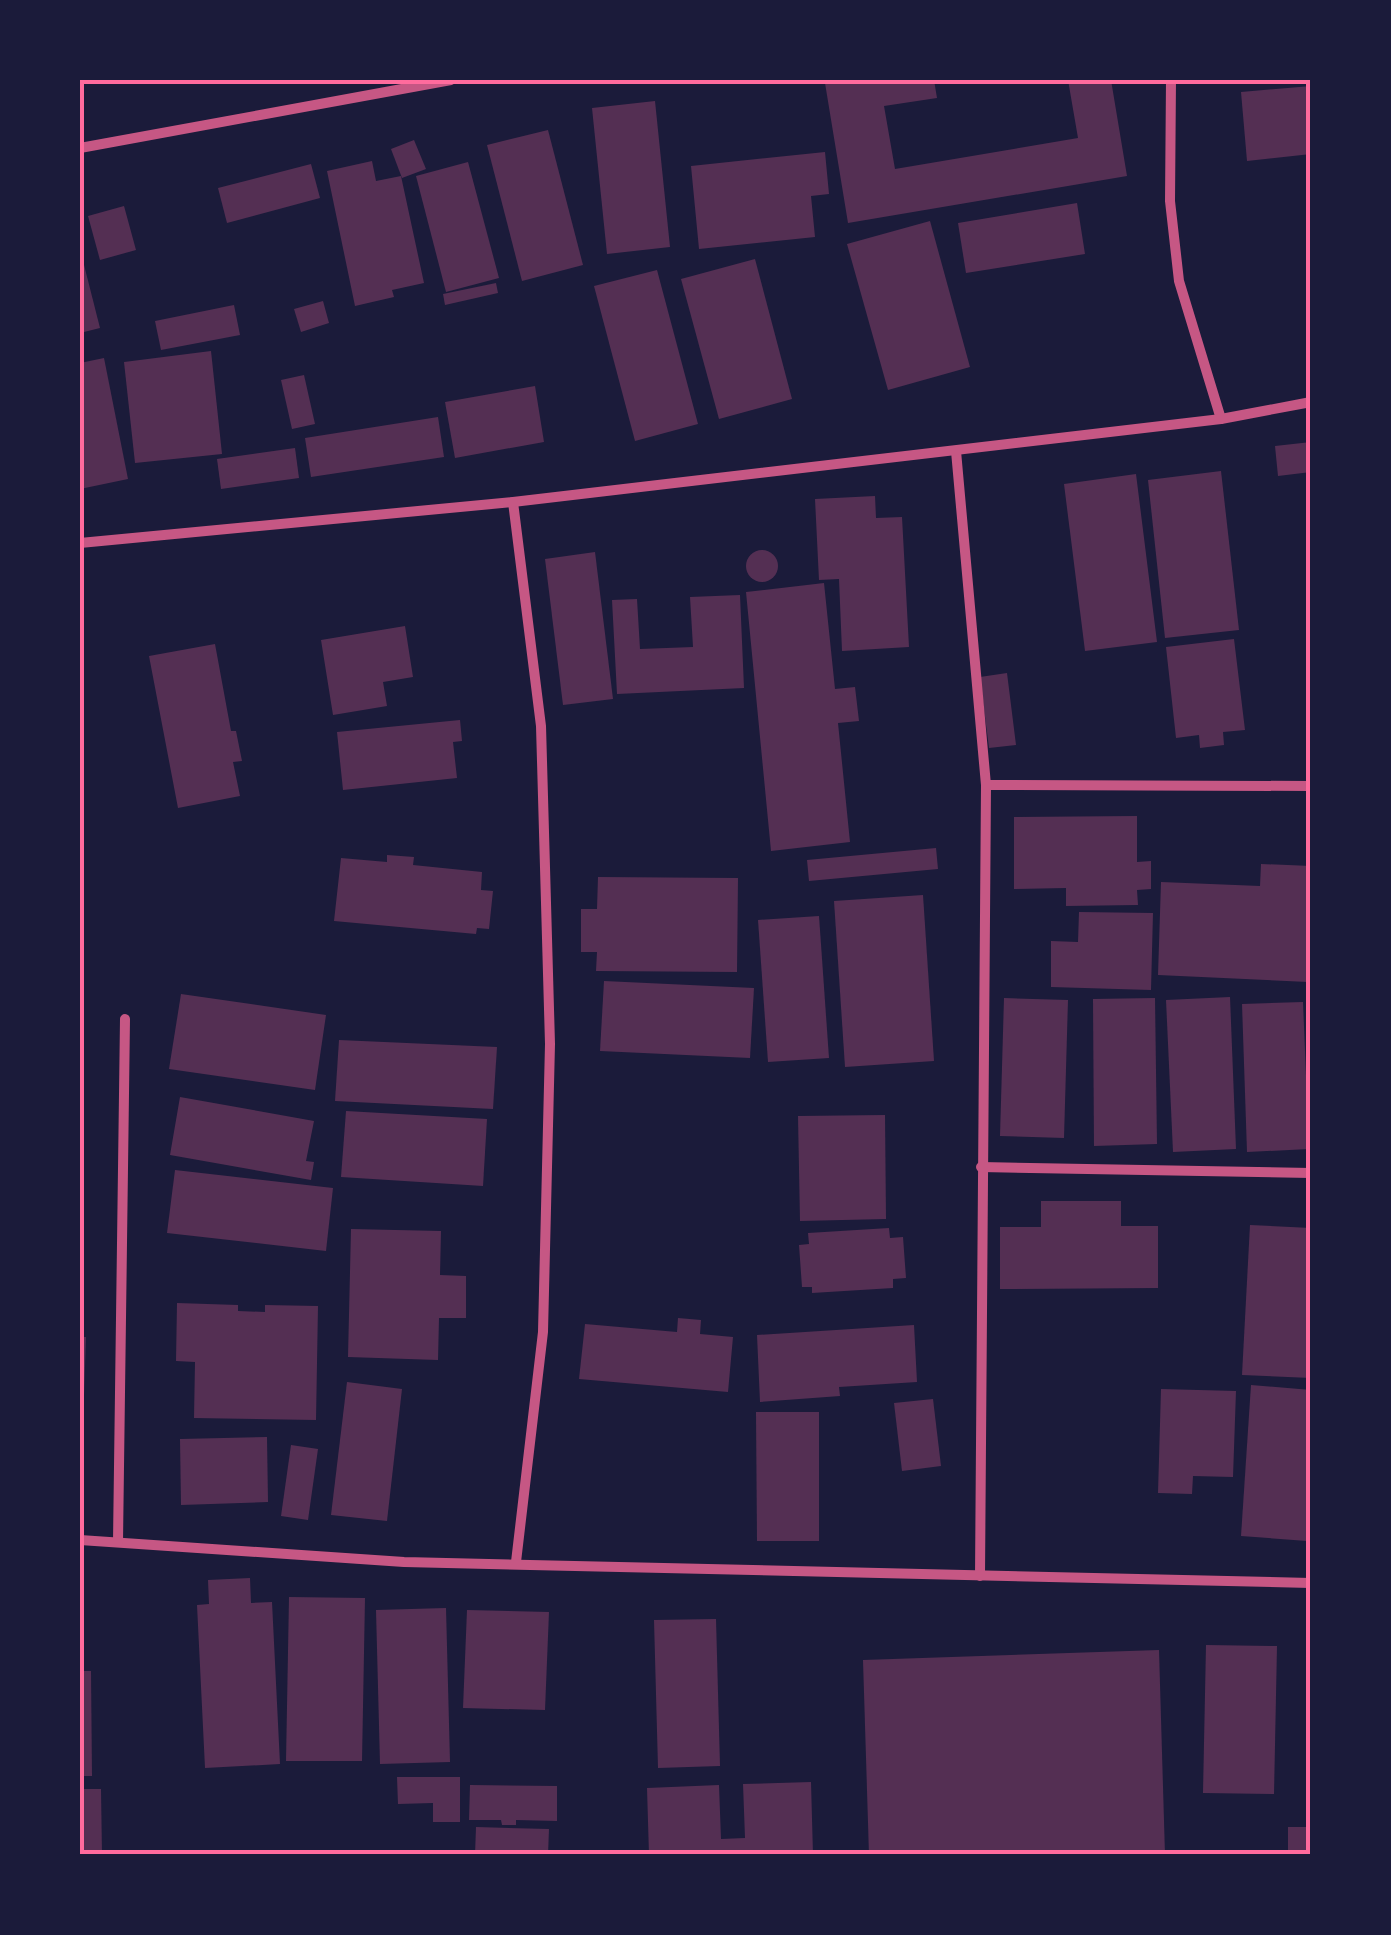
<svg xmlns="http://www.w3.org/2000/svg" width="1391" height="1935" font-family="Mulish,sans-serif">
	<rect width="100%" height="100%" fill="#1b1b3a"/>
	<!-- building -->
	<g fill="#542f53">
		<polygon points="840,80 934,80 937,98 884,106 895,169 1078,138 1068,80 1111,80 1127,176 848,223 825,83"/>
		<polygon points="1311,86 1311,154 1247,161 1241,92"/>
		<polygon points="655,101 670,247 607,254 592,108"/>
		<polygon points="548,130 583,265 522,281 487,145"/>
		<polygon points="414,140 426,169 402,178 391,149"/>
		<polygon points="825,152 829,194 811,196 815,237 699,249 691,166"/>
		<polygon points="372,161 376,181 401,176 424,283 392,290 394,297 355,306 327,171"/>
		<polygon points="468,162 499,278 446,292 416,176"/>
		<polygon points="311,164 320,198 227,223 218,188"/>
		<polygon points="1077,203 1085,254 966,273 958,223"/>
		<polygon points="124,206 136,250 100,260 88,216"/>
		<polygon points="930,221 970,367 888,390 847,244"/>
		<polygon points="80,249 100,328 80,333"/>
		<polygon points="755,259 792,399 719,419 681,279"/>
		<polygon points="657,270 698,424 635,441 594,286"/>
		<polygon points="496,283 498,293 445,305 443,294"/>
		<polygon points="323,301 329,323 301,332 294,309"/>
		<polygon points="234,305 240,335 161,350 155,321"/>
		<polygon points="211,351 222,454 135,463 124,362"/>
		<polygon points="104,358 128,479 80,489 80,363"/>
		<polygon points="304,375 315,424 292,429 281,380"/>
		<polygon points="535,386 544,442 455,458 445,402"/>
		<polygon points="438,417 444,457 311,477 305,438"/>
		<polygon points="1311,442 1311,472 1278,476 1275,446"/>
		<polygon points="295,448 299,478 221,489 217,459"/>
		<polygon points="1221,471 1239,630 1165,638 1148,480"/>
		<polygon points="1136,474 1157,642 1085,651 1064,484"/>
		<polygon points="875,496 876,518 902,517 909,647 842,651 839,579 819,580 815,499"/>
		<circle cx="762" cy="566" r="16"/>
		<polygon points="595,552 613,699 563,705 545,559"/>
		<polygon points="824,583 835,689 855,687 859,721 838,723 850,842 771,851 746,592"/>
		<polygon points="740,595 744,688 617,694 612,600 637,599 640,649 693,647 690,597"/>
		<polygon points="405,626 413,677 383,682 387,706 333,715 321,640"/>
		<polygon points="1234,639 1245,730 1223,732 1224,745 1200,748 1199,735 1176,738 1166,647"/>
		<polygon points="215,644 231,731 236,731 242,761 233,762 240,796 178,808 149,656"/>
		<polygon points="1007,673 1016,745 989,748 980,677"/>
		<polygon points="460,720 462,741 453,742 457,778 343,790 337,732"/>
		<polygon points="1137,816 1137,862 1151,861 1151,889 1137,890 1138,905 1066,906 1066,888 1014,889 1014,817"/>
		<polygon points="936,848 938,869 809,881 807,860"/>
		<polygon points="387,855 414,857 413,865 482,872 481,890 493,891 489,929 477,928 476,934 334,921 341,858 387,862"/>
		<polygon points="1261,864 1311,866 1308,982 1158,975 1161,882 1260,886"/>
		<polygon points="598,877 738,878 737,972 596,971 597,952 581,952 581,909 597,909"/>
		<polygon points="923,895 934,1061 845,1067 834,901"/>
		<polygon points="1079,912 1153,913 1151,990 1051,987 1051,941 1078,942"/>
		<polygon points="819,916 829,1058 768,1062 758,920"/>
		<polygon points="604,981 754,988 750,1058 600,1051"/>
		<polygon points="181,994 326,1015 315,1090 169,1069"/>
		<polygon points="1230,997 1236,1149 1173,1152 1166,1000"/>
		<polygon points="1004,998 1068,1000 1064,1138 1000,1136"/>
		<polygon points="1155,998 1157,1144 1094,1146 1093,999"/>
		<polygon points="1303,1002 1309,1149 1247,1152 1242,1004"/>
		<polygon points="339,1040 497,1047 493,1109 335,1101"/>
		<polygon points="180,1097 314,1121 306,1161 314,1162 311,1180 170,1155"/>
		<polygon points="346,1111 487,1119 483,1186 341,1177"/>
		<polygon points="885,1115 886,1219 800,1221 798,1116"/>
		<polygon points="175,1170 333,1188 326,1251 167,1233"/>
		<polygon points="1041,1201 1121,1201 1121,1226 1158,1226 1158,1288 1000,1289 1000,1227 1041,1227"/>
		<polygon points="1250,1225 1311,1228 1311,1378 1242,1375"/>
		<polygon points="889,1228 890,1238 903,1237 906,1278 893,1279 893,1288 812,1293 812,1287 802,1287 799,1245 809,1244 808,1233"/>
		<polygon points="351,1229 441,1231 440,1275 466,1276 466,1318 439,1318 438,1360 348,1357"/>
		<polygon points="80,1294 83,1294 84,1327 80,1327"/>
		<polygon points="177,1303 238,1305 238,1311 265,1312 265,1305 318,1306 316,1420 194,1418 195,1362 176,1361"/>
		<polygon points="678,1318 701,1320 700,1334 733,1337 728,1392 579,1379 585,1324 677,1332"/>
		<polygon points="914,1325 917,1382 839,1387 840,1396 760,1402 757,1335"/>
		<polygon points="80,1337 86,1337 83,1425 80,1425"/>
		<polygon points="347,1382 402,1389 387,1521 331,1515"/>
		<polygon points="1251,1385 1311,1390 1311,1488 1307,1541 1241,1536"/>
		<polygon points="1161,1389 1236,1391 1233,1477 1193,1476 1192,1494 1158,1493"/>
		<polygon points="933,1399 941,1466 902,1471 894,1403"/>
		<polygon points="756,1412 819,1412 819,1541 757,1541"/>
		<polygon points="267,1437 268,1502 181,1505 180,1439"/>
		<polygon points="291,1445 318,1449 308,1520 281,1516"/>
		<polygon points="250,1578 251,1603 272,1602 280,1764 205,1768 197,1605 209,1604 208,1580"/>
		<polygon points="289,1597 365,1598 362,1761 286,1761"/>
		<polygon points="446,1608 450,1762 380,1764 376,1610"/>
		<polygon points="467,1610 549,1612 545,1710 463,1708"/>
		<polygon points="716,1619 720,1766 658,1768 654,1620"/>
		<polygon points="1206,1645 1277,1646 1274,1794 1203,1793"/>
		<polygon points="1159,1650 1165,1855 869,1855 863,1660"/>
		<polygon points="80,1671 91,1671 92,1776 80,1776"/>
		<polygon points="397,1777 460,1777 460,1822 433,1822 433,1803 398,1804"/>
		<polygon points="811,1782 813,1855 649,1855 647,1788 719,1785 721,1839 745,1838 743,1784"/>
		<polygon points="470,1785 557,1786 557,1821 516,1820 516,1825 502,1825 501,1820 469,1820"/>
		<polygon points="80,1789 101,1789 102,1855 80,1855"/>
		<polygon points="476,1827 549,1829 548,1855 475,1855"/>
		<rect x="1288" y="1827" width="23" height="28"/>
	</g>
	<g fill="none" stroke-linecap="round" stroke-linejoin="round">
		<!-- minor -->
		<g stroke="#c65784" stroke-width="10">
			<polyline points="1171,80 1170,201 1179,281 1221,419"/>
			<polyline points="80,148 451,80"/>
			<polyline points="956,451 986,785 980,1576"/>
			<polyline points="513,502 541,726 550,1044 543,1332 516,1562"/>
			<polyline points="80,543 513,502 1221,419 1311,402"/>
			<polyline points="986,785 1311,786"/>
			<polyline points="981,1167 1311,1173"/>
			<polyline points="80,1540 404,1562 1311,1583"/>
			<polyline points="118,1542 125,1019"/>
		</g>
	</g>
	<!-- border -->
	<rect width="1391" height="1935" fill="none" stroke="#1b1b3a" stroke-width="165"/>
	<rect x="82" y="82" width="1226" height="1770" fill="none" stroke="#ff6b9d" stroke-width="4"/>
</svg>
